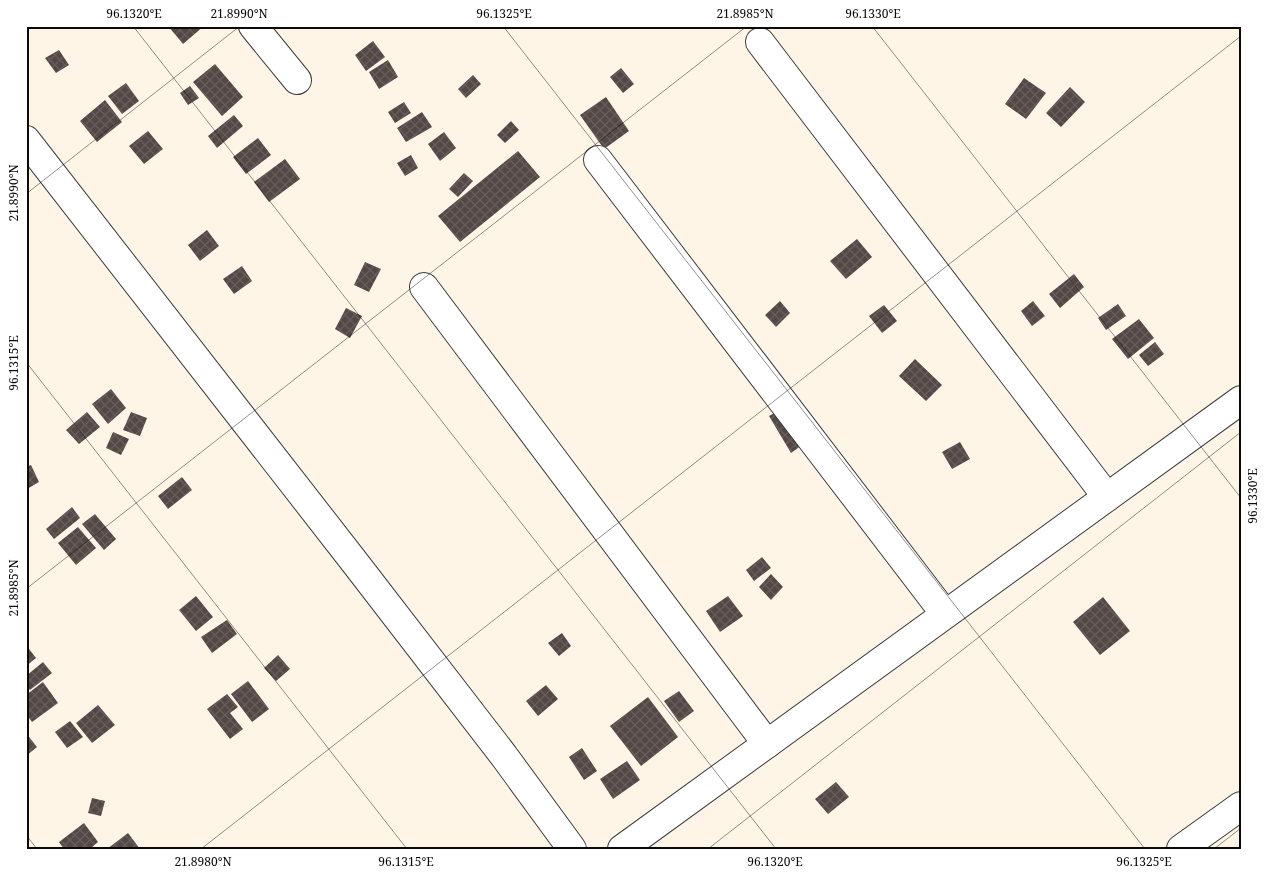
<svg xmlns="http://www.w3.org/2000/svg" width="1267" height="875" font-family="'Noto Serif',serif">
	<defs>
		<pattern id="building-cross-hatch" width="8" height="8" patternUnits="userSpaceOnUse" patternTransform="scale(1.25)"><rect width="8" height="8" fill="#534845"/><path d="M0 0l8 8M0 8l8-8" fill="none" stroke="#675e5c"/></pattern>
	</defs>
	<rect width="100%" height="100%" fill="#fff5e7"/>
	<!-- building -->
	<g fill="url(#building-cross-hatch)">
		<polygon points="168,26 204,26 183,44"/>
		<polygon points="373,41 385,57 366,71 355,55"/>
		<polygon points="59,50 69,65 56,73 45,58"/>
		<polygon points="388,60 398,77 379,89 369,72"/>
		<polygon points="215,64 243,97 222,116 193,82"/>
		<polygon points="621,68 634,84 623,93 610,77"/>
		<polygon points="473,75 481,84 466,98 458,89"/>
		<polygon points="1024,78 1046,93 1026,119 1005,104"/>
		<polygon points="126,83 139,101 122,114 108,96"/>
		<polygon points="190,86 199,98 188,105 180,93"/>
		<polygon points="1070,87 1085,102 1061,127 1046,113"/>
		<polygon points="606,97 629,131 604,149 580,115"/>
		<polygon points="105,100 122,122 97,142 80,121"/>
		<polygon points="404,102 411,113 395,123 388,112"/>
		<polygon points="422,112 432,127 406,142 397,128"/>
		<polygon points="234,115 243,126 217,148 208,136"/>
		<polygon points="511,121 519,130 505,143 497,135"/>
		<polygon points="148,131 163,149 144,164 129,146"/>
		<polygon points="444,132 456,148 440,161 428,144"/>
		<polygon points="258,138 271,155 246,174 233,157"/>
		<polygon points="518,151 540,177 460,242 438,216"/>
		<polygon points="411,155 418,168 405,176 397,163"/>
		<polygon points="285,159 300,179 269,202 254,182"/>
		<polygon points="464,173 473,181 458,197 449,189"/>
		<polygon points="207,230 219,246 200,261 188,245"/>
		<polygon points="857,239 872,257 846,279 830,261"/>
		<polygon points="365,262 381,269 369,292 354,285"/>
		<polygon points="242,266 252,281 234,294 223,279"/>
		<polygon points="1074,274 1084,287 1060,308 1049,294"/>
		<polygon points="780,301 790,313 776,327 765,315"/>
		<polygon points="1033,301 1045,316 1032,326 1021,311"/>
		<polygon points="1118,304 1126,316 1106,330 1098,318"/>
		<polygon points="884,305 897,321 882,333 869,316"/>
		<polygon points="346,308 362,316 350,338 335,329"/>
		<polygon points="1139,319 1154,338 1128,359 1112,339"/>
		<polygon points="1155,342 1164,354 1148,366 1139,355"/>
		<polygon points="915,359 942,385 926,401 899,376"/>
		<polygon points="111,389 126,408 108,424 92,404"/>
		<polygon points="780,410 802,445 791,453 769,416"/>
		<polygon points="87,412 100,427 79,444 66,430"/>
		<polygon points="131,412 147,418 140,436 123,430"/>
		<polygon points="113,432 129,439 121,455 106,448"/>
		<polygon points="960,442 970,459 952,469 942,452"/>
		<polygon points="31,465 39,482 27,489 26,467"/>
		<polygon points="182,477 192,490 168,509 158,496"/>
		<polygon points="72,507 80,518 54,539 46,529"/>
		<polygon points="95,514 116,539 104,550 82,524"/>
		<polygon points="78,527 96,548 76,565 58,543"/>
		<polygon points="762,557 771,568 754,581 746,570"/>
		<polygon points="771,574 783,587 771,600 759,587"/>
		<polygon points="196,596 213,617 196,631 179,610"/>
		<polygon points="728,596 743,616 720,632 706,611"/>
		<polygon points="1103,597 1130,631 1100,655 1073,622"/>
		<polygon points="227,620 237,634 212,653 201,637"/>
		<polygon points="562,633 571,646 559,656 548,643"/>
		<polygon points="26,645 36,658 26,666"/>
		<polygon points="278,655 290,669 276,681 264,668"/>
		<polygon points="43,662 52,673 30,690 26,686 26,676"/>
		<polygon points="248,681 269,709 252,722 231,694"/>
		<polygon points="43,682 58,703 32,722 26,714 26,695"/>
		<polygon points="546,685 558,699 538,716 526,701"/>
		<polygon points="679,691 694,711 679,722 664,701"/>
		<polygon points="227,694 238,707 230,713 243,729 230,739 207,709"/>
		<polygon points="648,697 678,737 641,766 610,726"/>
		<polygon points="98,705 115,725 92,743 76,723"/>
		<polygon points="70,721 83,737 67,748 55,732"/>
		<polygon points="26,733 37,747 26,756"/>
		<polygon points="582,748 597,771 584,780 569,757"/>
		<polygon points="627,761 640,780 613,799 600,779"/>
		<polygon points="836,782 849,797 828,814 815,799"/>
		<polygon points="92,798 105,801 101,816 88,813"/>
		<polygon points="84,823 98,842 90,849 64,849 59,842"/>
		<polygon points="128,833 140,849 107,849"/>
	</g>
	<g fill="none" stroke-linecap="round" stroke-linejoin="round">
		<defs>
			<g id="minor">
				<polyline points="253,26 297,80"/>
				<polyline points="760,42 1107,497"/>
				<polyline points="26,140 356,564 504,756 572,849"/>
				<polyline points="598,160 945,614"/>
				<polyline points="424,287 767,744"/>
				<polyline points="622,849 1241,400"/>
				<polyline points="1181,849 1241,806"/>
			</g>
		</defs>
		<!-- minor casing -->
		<use href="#minor" stroke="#3d3d3d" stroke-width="30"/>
		<!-- minor -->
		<use href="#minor" stroke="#fff" stroke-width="28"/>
	</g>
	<!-- ticks -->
	<path fill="none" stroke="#0a0a0a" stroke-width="1" stroke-opacity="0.45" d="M133,26L776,849M503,26L1145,849M872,26L1241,498M26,194L240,26M26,362L407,849M26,589L747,26M26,835L37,849M201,849L1241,36M708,849L1241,432M1214,849L1241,828"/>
	<!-- border -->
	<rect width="1267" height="875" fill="none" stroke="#ffffff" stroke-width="55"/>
	<rect x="28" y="28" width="1212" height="820" fill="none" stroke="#0a0a0a" stroke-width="2"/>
	<g font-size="12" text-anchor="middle" fill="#0a0a0a">
		<text x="134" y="18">96.1320°E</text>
		<text x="239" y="18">21.8990°N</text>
		<text x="504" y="18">96.1325°E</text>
		<text x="745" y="18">21.8985°N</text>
		<text x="873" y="18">96.1330°E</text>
		<text transform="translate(14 193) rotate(-90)" y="4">21.8990°N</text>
		<text transform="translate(14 363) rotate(-90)" y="4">96.1315°E</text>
		<text transform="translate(1253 496) rotate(-90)" y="4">96.1330°E</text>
		<text transform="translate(14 588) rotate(-90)" y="4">21.8985°N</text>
		<text x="203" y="866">21.8980°N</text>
		<text x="406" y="866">96.1315°E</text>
		<text x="775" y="866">96.1320°E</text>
		<text x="1144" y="866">96.1325°E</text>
	</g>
</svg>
